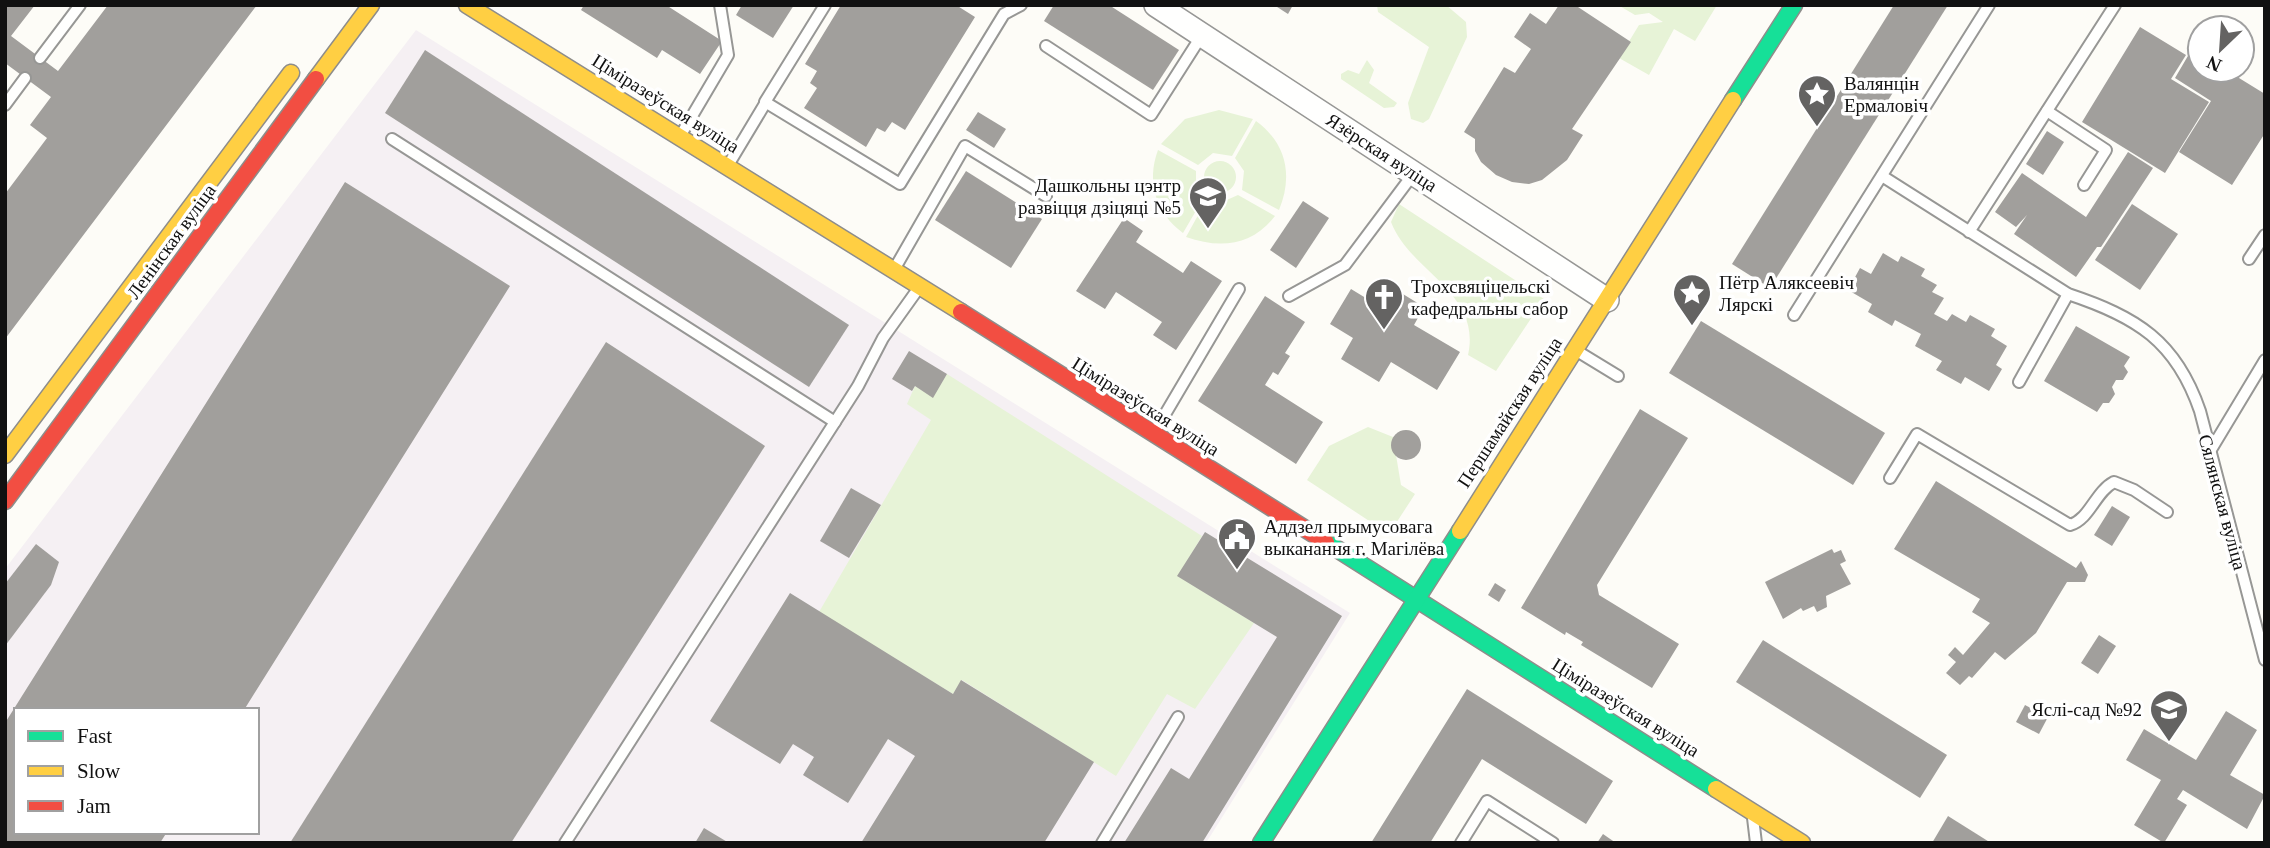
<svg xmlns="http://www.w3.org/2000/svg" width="2270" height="848" font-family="'Times New Roman',serif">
	<rect width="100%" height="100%" fill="#fdfcf7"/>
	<!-- industrial -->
	<path fill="#f5f0f3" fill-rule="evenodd" d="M416,30L1350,613L1206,843H5V569ZM16,710H257V832H16Z"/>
	<!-- green -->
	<g fill="#e7f3d7">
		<polygon points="1377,5 1446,5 1466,22 1467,37 1429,119 1423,123 1411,119 1408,103 1429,47 1378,12"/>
		<polygon points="1618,5 1717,5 1695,41 1674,29 1649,75 1619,58 1639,25 1663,22 1649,13 1635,15"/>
		<polygon points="1367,60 1374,70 1369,83 1397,103 1394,107 1384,108 1341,79 1341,74 1348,70 1359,74"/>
		<polygon points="1219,110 1253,119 1232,156 1213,153 1198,165 1161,144 1185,119"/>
		<path d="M1256,121C1287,144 1293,176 1279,210L1242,190L1244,171L1235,158Z"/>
		<path d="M1158,150L1196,171V184L1204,197L1183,233C1156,213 1146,182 1158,150Z"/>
		<circle cx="1220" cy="177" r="16"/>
		<path d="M1238,195L1275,216C1252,246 1220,249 1186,237L1207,199L1220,203Z"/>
		<path d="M1399,204L1544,299L1496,371L1468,355C1482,292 1410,272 1391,222Z"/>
		<polygon points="947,374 1202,536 1178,576 1254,623 1195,709 1167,694 1116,776 962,680 953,694 819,612 931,420 907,404 915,386 933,397"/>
		<polygon points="1368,427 1393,437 1401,485 1415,494 1389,534 1307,480 1329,446"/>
	</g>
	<!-- building -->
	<g fill="#a19f9c">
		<polygon points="5,5 35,5 11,36 58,71 108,5 257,5 5,339 5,194 47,138 30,125 51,97 5,63"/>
		<polygon points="584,5 666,5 722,41 700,74 662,50 657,58 581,10"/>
		<polygon points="742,5 794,5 773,38 736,15"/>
		<polygon points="841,5 956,5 975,17 905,130 892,122 885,132 877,128 866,147 804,108 817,88 810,83 817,71 805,64"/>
		<polygon points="1054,5 1109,5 1179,50 1153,90 1044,21"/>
		<polygon points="1274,5 1293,5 1288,14"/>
		<polygon points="1559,5 1575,5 1631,42 1572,129 1583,135 1567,160 1542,180 1529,184 1512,182 1496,175 1481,162 1475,151 1475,139 1464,132 1504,67 1515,73 1531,49 1514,37 1530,13 1546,24"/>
		<polygon points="1894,5 1948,5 1770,288 1732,264"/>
		<polygon points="2140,27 2186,55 2171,79 2209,102 2165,173 2082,122"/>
		<polygon points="2192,49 2200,54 2200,70 2226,70 2265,94 2265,133 2232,185 2179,152 2211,101 2175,78"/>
		<polygon points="425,50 849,325 809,387 385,113"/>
		<polygon points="978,112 1006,129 994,148 966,130"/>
		<polygon points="2047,131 2064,142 2043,175 2026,164"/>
		<polygon points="2128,152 2153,168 2101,247 2097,247 2076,277 2014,234 2027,215 2016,227 1995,212 2022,173 2086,217"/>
		<polygon points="966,171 1042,219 1011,268 935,220"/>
		<polygon points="345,182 510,286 244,710 16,710 16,832 167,832 160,843 5,843 5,723"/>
		<polygon points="1303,201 1329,218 1296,268 1270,250"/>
		<polygon points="2132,204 2178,234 2140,290 2095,260"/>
		<polygon points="1124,218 1143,231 1136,242 1183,273 1191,261 1222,281 1176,350 1153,335 1162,322 1116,292 1105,309 1076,291"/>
		<polygon points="1883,253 1898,262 1901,256 1925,269 1921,276 1937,285 1932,292 1944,298 1934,314 1947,321 1952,314 1966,322 1970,315 1995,329 1991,336 2007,346 1996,365 2002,369 1989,391 1965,377 1961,384 1936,370 1942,361 1915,346 1921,334 1895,320 1892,326 1868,312 1872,304 1848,290 1860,268 1871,274"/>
		<polygon points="1385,283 1424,307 1414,325 1460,352 1437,390 1391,362 1379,382 1341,359 1353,338 1330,324 1351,289 1374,303"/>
		<polygon points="1265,296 1305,322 1285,353 1290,356 1278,375 1273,372 1265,385 1323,422 1296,464 1198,401"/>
		<polygon points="1701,321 1885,433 1853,485 1669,373"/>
		<polygon points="2076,326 2130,357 2124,366 2128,372 2123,380 2116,380 2112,387 2115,394 2109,403 2103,403 2097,412 2044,381"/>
		<polygon points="606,342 765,446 511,843 290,843"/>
		<polygon points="909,351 947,374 933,398 915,386 912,391 892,379"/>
		<polygon points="1640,409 1688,438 1597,585 1599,595 1679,644 1652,688 1581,645 1583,642 1566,632 1565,635 1521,608"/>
		<circle cx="1406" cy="445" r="15"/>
		<polygon points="1936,481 2076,568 2081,561 2088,575 2085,582 2067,582 2036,633 2005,660 1995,652 1972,678 1969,676 1960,685 1946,673 1956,662 1948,655 1955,647 1963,655 1990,623 1972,612 1980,599 1894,549"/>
		<polygon points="851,488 881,505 849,558 820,541"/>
		<polygon points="2112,506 2130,517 2112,546 2094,535"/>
		<polygon points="1205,532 1342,616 1202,843 1124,843 1171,768 1189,779 1277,637 1177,576"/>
		<polygon points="36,544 59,562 51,585 5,646 5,584"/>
		<polygon points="1832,549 1834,553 1841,550 1846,561 1840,564 1851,584 1826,596 1827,607 1817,612 1814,606 1803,611 1801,608 1783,619 1765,582"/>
		<polygon points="1495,583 1506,590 1499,602 1488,595"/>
		<polygon points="790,593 953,694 961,680 1094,762 1044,843 861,843 915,756 888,739 848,803 803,775 814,757 793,744 780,764 710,721"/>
		<polygon points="2099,635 2116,646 2098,674 2081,663"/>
		<polygon points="1763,640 1947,755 1920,798 1736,682"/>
		<polygon points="1467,689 1613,781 1586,824 1482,759 1430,843 1371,843"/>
		<polygon points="2025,705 2048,717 2039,734 2016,722"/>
		<polygon points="2226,711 2257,730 2230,775 2265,795 2247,829 2183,790 2177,799 2187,805 2164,843 2134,825 2161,780 2126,760 2144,729 2196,760"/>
		<polygon points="1948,816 1991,843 1932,843"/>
		<polygon points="704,828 729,843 695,843"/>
		<polygon points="1603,834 1616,843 1597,843"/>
	</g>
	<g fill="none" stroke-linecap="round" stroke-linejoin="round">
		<defs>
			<g id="lane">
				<polyline points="825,5 765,102 900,184 1004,14 1021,5"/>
				<polyline points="1046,46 1151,115 1202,35"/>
				<polyline points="40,58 80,5"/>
				<polyline points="5,105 25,78"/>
				<polyline points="2047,111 2106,150 2084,185"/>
				<polyline points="682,133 728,55 720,5"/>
				<polyline points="392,139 835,422"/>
				<polyline points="730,162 766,102"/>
				<path d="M1882,176L2068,294C2137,317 2176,341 2200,411L2265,660"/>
				<polyline points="1969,232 2115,5"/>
				<polyline points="2249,259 2265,235"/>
				<polyline points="895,268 965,146 1046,196"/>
				<polyline points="1289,296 1345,265 1414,173"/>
				<polyline points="1794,315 1989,5"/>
				<polyline points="1577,351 1618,376"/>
				<polyline points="2019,382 2068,294"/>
				<polyline points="1154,433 1239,289"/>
				<polyline points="2209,453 2265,360"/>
				<path d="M1890,478L1917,434L2070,525C2090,519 2095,492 2114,482L2134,490L2167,512"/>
				<polyline points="1753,818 1756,843"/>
				<polyline points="565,843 858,386 883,338 918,289"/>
				<polyline points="1102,843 1178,717"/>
				<polyline points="1461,843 1487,801 1553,843"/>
			</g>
			<polyline id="street" points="1156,5 1607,300"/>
			<g id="fast">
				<polyline points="1733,100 1794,5"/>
				<polyline points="1326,542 1716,789"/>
				<polyline points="1261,843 1460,531"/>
			</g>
			<g id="slow">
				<polyline points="467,5 961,312"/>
				<polyline points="316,79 371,5"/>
				<polyline points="5,455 291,73"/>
				<polyline points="1460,531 1733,100"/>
				<polyline points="1716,789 1802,843"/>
			</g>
			<g id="jam">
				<polyline points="961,312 1326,542"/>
				<polyline points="5,501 316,79"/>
			</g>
		</defs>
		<!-- lane casing -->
		<use href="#lane" stroke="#979795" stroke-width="14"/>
		<!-- street casing -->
		<use href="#street" stroke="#979795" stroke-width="26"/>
		<!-- fast casing -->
		<use href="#fast" stroke="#8e8d8b" stroke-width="19"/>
		<!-- slow casing -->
		<use href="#slow" stroke="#8e8d8b" stroke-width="19"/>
		<!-- jam casing -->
		<use href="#jam" stroke="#8e8d8b" stroke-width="19"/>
		<!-- lane -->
		<use href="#lane" stroke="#fffffe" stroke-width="10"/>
		<!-- street -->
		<use href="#street" stroke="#fffffe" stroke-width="23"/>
		<!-- fast -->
		<use href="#fast" stroke="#16e098" stroke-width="16"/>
		<!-- slow -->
		<use href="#slow" stroke="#ffcf43" stroke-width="16"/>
		<!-- jam -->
		<use href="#jam" stroke="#f24e42" stroke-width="16"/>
	</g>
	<!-- icons -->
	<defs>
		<symbol id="sight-pin" viewBox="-11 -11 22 30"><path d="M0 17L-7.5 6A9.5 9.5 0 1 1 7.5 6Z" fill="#646362" stroke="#fff"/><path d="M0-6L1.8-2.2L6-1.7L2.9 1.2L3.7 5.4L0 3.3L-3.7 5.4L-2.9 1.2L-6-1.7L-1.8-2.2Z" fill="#fff"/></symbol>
		<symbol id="school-pin" viewBox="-11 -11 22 30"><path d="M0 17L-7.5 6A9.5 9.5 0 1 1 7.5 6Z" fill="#646362" stroke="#fff"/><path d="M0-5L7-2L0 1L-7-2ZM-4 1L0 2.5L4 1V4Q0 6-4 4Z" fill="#fff"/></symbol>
		<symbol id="church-pin" viewBox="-11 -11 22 30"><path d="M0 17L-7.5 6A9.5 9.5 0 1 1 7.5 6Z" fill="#646362" stroke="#fff"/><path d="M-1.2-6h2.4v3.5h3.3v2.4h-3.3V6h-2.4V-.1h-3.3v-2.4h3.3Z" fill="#fff"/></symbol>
		<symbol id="civic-pin" viewBox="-11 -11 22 30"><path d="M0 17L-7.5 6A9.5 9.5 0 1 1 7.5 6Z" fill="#646362" stroke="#fff"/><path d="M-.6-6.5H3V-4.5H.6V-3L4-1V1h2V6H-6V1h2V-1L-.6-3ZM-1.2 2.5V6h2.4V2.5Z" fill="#fff"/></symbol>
	</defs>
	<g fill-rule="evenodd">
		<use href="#sight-pin" x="1795" y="72" width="44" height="60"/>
		<use href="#school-pin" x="1186" y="174" width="44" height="60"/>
		<use href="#sight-pin" x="1670" y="271" width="44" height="60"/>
		<use href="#church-pin" x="1362" y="275" width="44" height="60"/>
		<use href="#civic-pin" x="1215" y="515" width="44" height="60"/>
		<use href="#school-pin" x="2147" y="687" width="44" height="60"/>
	</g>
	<g text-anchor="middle" stroke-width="7" stroke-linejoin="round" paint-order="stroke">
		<!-- poi labels -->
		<g font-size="19" fill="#111" stroke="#fff" text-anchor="start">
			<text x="1844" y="90">Валянцін<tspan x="1844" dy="22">Ермаловіч</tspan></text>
			<text x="1181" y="192" text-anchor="end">Дашкольны цэнтр<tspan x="1181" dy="22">развіцця дзіцяці №5</tspan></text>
			<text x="1719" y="289">Пётр Аляксеевіч<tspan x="1719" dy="22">Лярскі</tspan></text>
			<text x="1411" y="293">Трохсвяціцельскі<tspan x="1411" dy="22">кафедральны сабор</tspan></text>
			<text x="1264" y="533">Аддзел прымусовага<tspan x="1264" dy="22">выканання г. Магілёва</tspan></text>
			<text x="2142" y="716" text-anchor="end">Яслі-сад №92</text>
		</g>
		<!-- street labels -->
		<g font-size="19" fill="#111" stroke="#fff">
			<text transform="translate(666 103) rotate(32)" y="7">Ціміразеўская вуліца</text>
			<text transform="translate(1382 152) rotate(33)" y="7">Язёрская вуліца</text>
			<text transform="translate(171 241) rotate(-54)" y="7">Ленінская вуліца</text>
			<text transform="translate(1146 406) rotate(32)" y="7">Ціміразеўская вуліца</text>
			<text transform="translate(1509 412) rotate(-57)" y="7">Першамайская вуліца</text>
			<text transform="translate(2223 502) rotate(75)" y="7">Сялянская вуліца</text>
			<text transform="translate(1626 707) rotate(32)" y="7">Ціміразеўская вуліца</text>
		</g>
	</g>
	<!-- border -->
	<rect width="2270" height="848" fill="none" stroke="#111111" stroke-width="14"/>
	<!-- legend -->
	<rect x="14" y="708" width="245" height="126" fill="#ffffff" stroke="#a0a0a0" stroke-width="2"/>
	<rect x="28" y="731" width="35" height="10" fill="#16e098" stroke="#a0a0a0" stroke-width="2"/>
	<text x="77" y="743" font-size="21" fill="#111111">Fast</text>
	<rect x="28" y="766" width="35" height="10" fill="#ffcf43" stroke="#a0a0a0" stroke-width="2"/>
	<text x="77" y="778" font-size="21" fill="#111111">Slow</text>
	<rect x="28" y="801" width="35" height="10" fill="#f24e42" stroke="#a0a0a0" stroke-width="2"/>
	<text x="77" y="813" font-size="21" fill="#111111">Jam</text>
	<!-- north arrow -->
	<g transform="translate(2221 49) rotate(205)"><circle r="33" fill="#ffffff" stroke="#a0a0a0" stroke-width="2"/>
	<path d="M0-5L12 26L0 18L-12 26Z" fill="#646362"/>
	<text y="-10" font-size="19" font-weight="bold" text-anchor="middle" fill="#111111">N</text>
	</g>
</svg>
